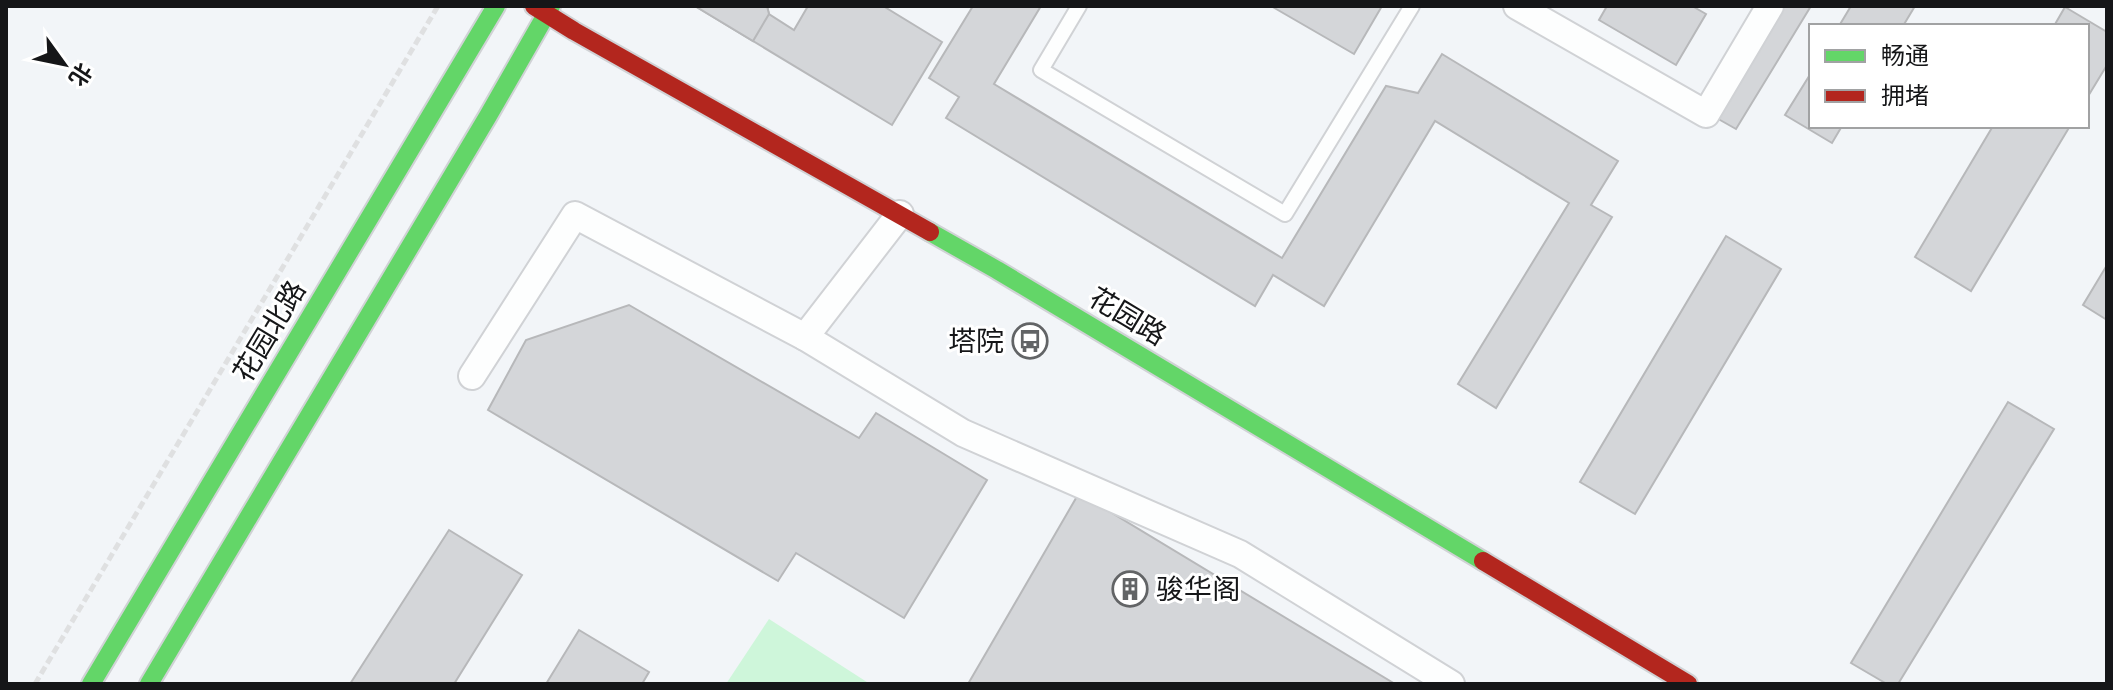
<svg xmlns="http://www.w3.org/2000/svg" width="2113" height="690" font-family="'Noto Sans','Noto Sans SC',sans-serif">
	<rect width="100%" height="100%" fill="#f2f5f8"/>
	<!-- green -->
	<polygon fill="#cef6da" points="769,619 870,684 726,684"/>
	<!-- building -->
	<g fill="#d4d6d9" stroke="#b7b8ba" stroke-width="2">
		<polygon points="695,6 767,6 769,14 794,30 808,6 883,6 942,42 892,125"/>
		<polygon points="695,6 767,6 769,14 753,41"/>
		<polygon points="973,6 1041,6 994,84 1282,258 1386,86 1418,93 1442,54 1618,161 1591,205 1612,217 1496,408 1458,384 1569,203 1435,121 1324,306 1273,275 1255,306 946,118 959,97 929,78"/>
		<polygon points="1271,6 1382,6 1354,54"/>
		<polygon points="1607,6 1692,6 1706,14 1676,65 1599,20"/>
		<polygon points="1779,6 1811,6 1736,129 1713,116"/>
		<polygon points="1851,6 1915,6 1903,26 1839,26"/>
		<polygon points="2065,7 2107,32 2107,65 2087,98 2087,26 2054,26"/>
		<polygon points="1811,73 1811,126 1842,126 1832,143 1785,115"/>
		<polygon points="1993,126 2070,126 1971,291 1915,257"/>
		<polygon points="1726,236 1781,269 1635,514 1580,482"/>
		<polygon points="2107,265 2107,320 2083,305"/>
		<polygon points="629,305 859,438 876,413 987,480 904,618 796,553 778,581 488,410 526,340"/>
		<polygon points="2008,402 2054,429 1898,684 1887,684 1851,663"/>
		<polygon points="1079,493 1395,684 968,684"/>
		<polygon points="449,530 522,575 454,684 350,684"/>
		<polygon points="579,630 649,672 642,684 546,684"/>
	</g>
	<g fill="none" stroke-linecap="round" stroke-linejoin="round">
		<defs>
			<polyline id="lane" points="1079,6 1041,70 1285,214 1412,6"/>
			<g id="street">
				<polyline points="1517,6 1706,114 1770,6"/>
				<polyline points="900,214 805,337 963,433 1240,554 1451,684"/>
				<polyline points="472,376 575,215 805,337"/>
			</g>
			<g id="fast">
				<polyline points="930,232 997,270 1483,561"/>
				<polyline points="91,684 496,6"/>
				<polyline points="149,684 488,116 551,6"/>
			</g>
			<g id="jam">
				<polyline points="534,6 574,31 930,232"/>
				<polyline points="1483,561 1688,684"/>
			</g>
		</defs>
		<!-- lane casing -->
		<use href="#lane" stroke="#d0d2d5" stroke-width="18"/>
		<!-- street casing -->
		<use href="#street" stroke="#d0d2d5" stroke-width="30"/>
		<!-- fast casing -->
		<use href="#fast" stroke="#d0d2d5" stroke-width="22"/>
		<!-- jam casing -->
		<use href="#jam" stroke="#d0d2d5" stroke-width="22"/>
		<!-- path -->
		<polyline stroke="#dfe0e1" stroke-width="5" stroke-dasharray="8 4" stroke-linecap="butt" points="35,684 438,6"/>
		<!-- lane -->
		<use href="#lane" stroke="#fdfefe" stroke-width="14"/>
		<!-- street -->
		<use href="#street" stroke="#fdfefe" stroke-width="26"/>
		<!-- fast -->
		<use href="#fast" stroke="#63d668" stroke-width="18"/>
		<!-- jam -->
		<use href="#jam" stroke="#b3261e" stroke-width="18"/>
	</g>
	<!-- icons -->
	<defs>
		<symbol id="bus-ring" viewBox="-11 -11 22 22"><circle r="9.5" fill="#fff" stroke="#626466" stroke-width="1.5"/><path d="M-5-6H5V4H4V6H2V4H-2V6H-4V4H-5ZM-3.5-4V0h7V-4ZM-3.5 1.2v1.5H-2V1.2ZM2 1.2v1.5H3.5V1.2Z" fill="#626466"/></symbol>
		<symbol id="building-ring" viewBox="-11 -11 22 22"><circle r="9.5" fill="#fff" stroke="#626466" stroke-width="1.5"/><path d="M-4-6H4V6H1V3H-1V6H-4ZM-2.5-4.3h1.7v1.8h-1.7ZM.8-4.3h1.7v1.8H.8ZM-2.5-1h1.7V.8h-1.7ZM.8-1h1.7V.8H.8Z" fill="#626466"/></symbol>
	</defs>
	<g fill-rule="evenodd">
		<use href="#bus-ring" x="1010" y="321" width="40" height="40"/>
		<use href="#building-ring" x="1110" y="569" width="40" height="40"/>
	</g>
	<g text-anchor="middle" stroke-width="6" stroke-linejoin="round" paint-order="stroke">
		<!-- street labels -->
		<g font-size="28" fill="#151618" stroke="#fff">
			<text transform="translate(1128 316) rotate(31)" y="10">花园路</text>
			<text transform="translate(269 331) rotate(-59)" y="10">花园北路</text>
		</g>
		<!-- poi labels -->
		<g font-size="28" fill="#151618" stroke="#fff" text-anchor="end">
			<text x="1004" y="351">塔院</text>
			<text x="1156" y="599" text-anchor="start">骏华阁</text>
		</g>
	</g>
	<!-- border -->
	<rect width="2113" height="690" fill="none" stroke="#151618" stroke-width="16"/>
	<!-- legend -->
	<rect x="1809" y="24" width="280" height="104" fill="#ffffff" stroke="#a1a2a3" stroke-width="2"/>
	<rect x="1825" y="50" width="40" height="12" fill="#63d668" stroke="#a1a2a3" stroke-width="2"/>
	<text x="1881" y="64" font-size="24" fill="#151618">畅通</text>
	<rect x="1825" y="90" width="40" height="12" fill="#b3261e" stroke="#a1a2a3" stroke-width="2"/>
	<text x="1881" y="104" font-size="24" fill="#151618">拥堵</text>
	<!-- north arrow -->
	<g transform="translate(64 64) rotate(123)" stroke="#ffffff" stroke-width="6" paint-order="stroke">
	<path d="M0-6L14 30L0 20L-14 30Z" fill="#151618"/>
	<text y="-12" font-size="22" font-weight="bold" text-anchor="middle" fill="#151618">北</text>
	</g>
</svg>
